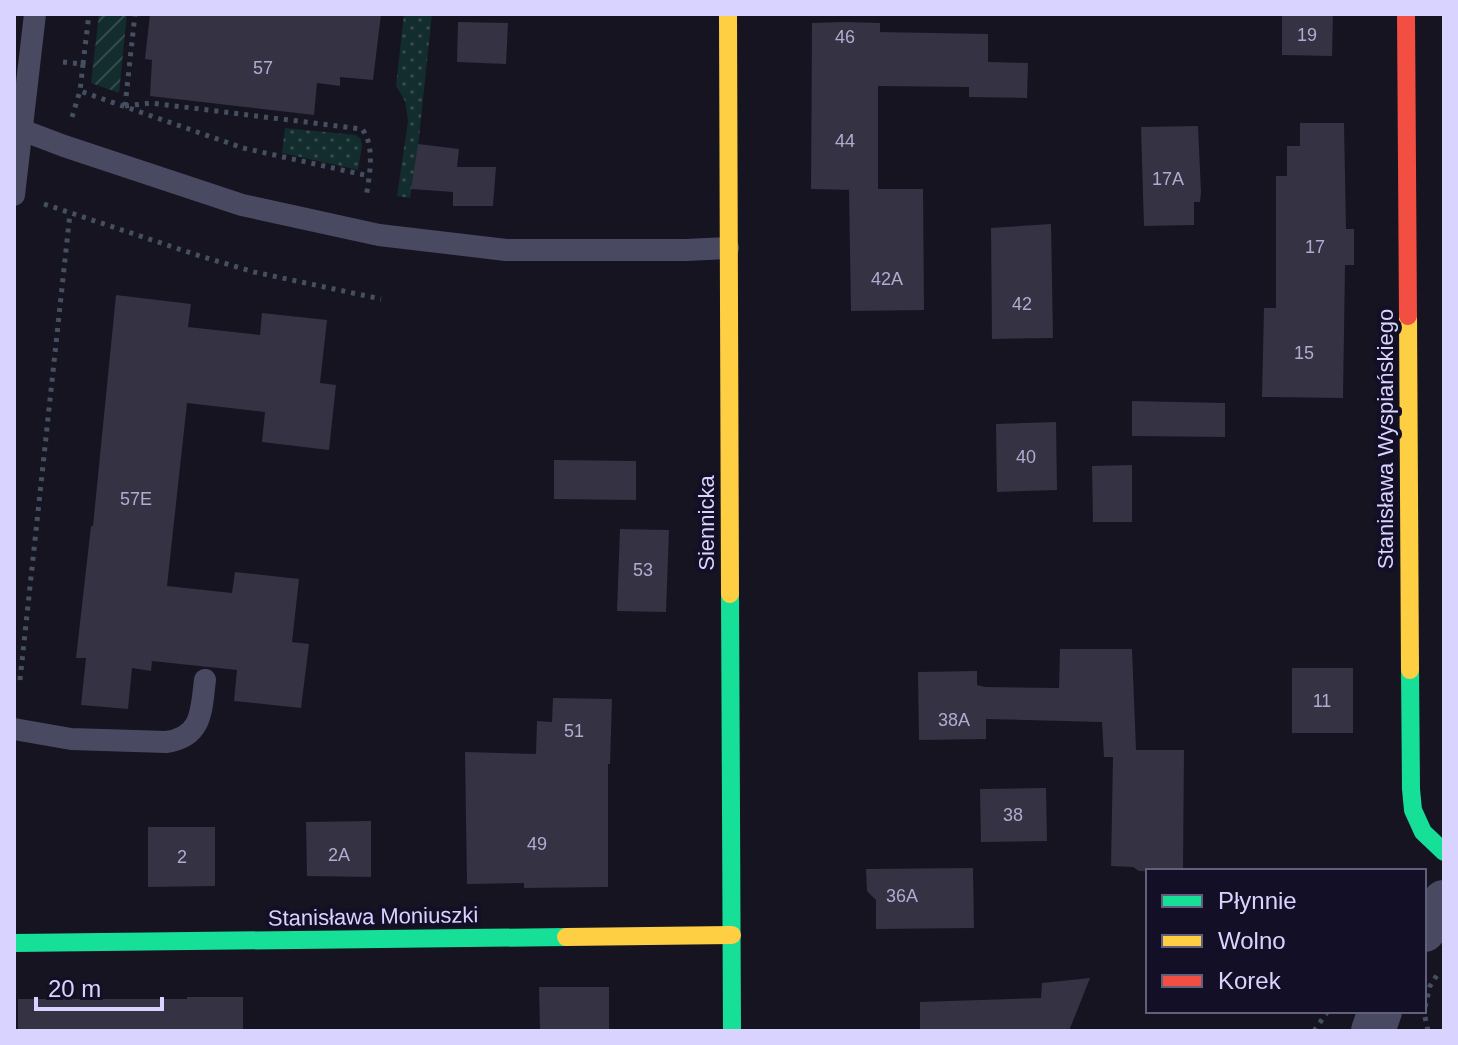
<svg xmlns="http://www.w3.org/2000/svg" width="1458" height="1045" font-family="Helvetica,sans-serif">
	<defs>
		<pattern id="grass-dots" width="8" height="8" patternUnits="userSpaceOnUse" patternTransform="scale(2)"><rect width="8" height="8" fill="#132c2d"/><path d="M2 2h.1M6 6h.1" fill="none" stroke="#354a4c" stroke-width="1.8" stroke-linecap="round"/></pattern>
		<pattern id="garden-furrows" width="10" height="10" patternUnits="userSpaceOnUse" patternTransform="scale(2)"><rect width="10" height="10" fill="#132c2d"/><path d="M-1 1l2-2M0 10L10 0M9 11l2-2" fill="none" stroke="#354a4c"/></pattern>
	</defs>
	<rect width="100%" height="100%" fill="#161421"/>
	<!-- grass -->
	<g fill="url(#grass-dots)">
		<polygon points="404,14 432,14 418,147 410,198 397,196 408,121 405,101 396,86"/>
		<polygon points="285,128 356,135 361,139 362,146 358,170 282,153"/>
	</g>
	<!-- garden -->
	<polygon fill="url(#garden-furrows)" points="99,14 127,14 119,93 91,83"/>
	<!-- building -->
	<g fill="#343243">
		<polygon points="150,14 381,14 373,80 340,77 340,86 317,83 314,115 150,96 152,60 145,59"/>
		<polygon points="1282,14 1333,14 1332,56 1282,55"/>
		<polygon points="458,22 508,23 506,64 457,62"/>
		<polygon points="845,22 880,23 880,32 988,34 988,62 1028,63 1027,98 969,97 969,87 878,86 878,189 923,189 924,310 851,311 849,190 854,190 811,189 812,23"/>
		<polygon points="1300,123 1344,123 1346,229 1354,229 1354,265 1345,265 1343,398 1262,397 1264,308 1276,308 1276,176 1287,176 1287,146 1300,146"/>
		<polygon points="1198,126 1201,192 1200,202 1194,202 1194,225 1144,226 1141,127"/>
		<polygon points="418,144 459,149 457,167 496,167 493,206 453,206 453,192 411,189"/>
		<polygon points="1051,224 1053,338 992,339 991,228"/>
		<polygon points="116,295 191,304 188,327 260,335 262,313 327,320 320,383 336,385 329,450 262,442 265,412 187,403 167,586 232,593 235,572 299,579 292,642 309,644 301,708 234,701 237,670 152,661 151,671 132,668 128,709 81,705 86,658 76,658 91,526 93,526"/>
		<polygon points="1132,401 1225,403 1225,437 1132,436"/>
		<polygon points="1056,422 1057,490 997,492 996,424"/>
		<polygon points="554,460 636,461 636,500 554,499"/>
		<polygon points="1132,465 1132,522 1093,522 1092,466"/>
		<polygon points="620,529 669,530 666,612 617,611"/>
		<polygon points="1060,649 1132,649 1136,750 1184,750 1183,871 1139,871 1133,867 1111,866 1113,757 1104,757 1102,722 986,719 986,739 919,740 918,672 977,671 977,685 985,687 1059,688"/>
		<rect x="1292" y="668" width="61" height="65"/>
		<polygon points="553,698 612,699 610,764 608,764 608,887 524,888 524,883 467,884 465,752 536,754 537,721 552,722"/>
		<polygon points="1046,788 1047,841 981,842 980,789"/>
		<polygon points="371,821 371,877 307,876 306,822"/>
		<polygon points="148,827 215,827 215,886 148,887"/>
		<polygon points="973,868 974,928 876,929 876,900 867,891 866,869"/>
		<polygon points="1090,978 1069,1031 920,1031 920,1002 1041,998 1042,983"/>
		<polygon points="539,987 609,987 609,1031 540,1031"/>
		<polygon points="187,997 243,997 243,1031 18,1031 18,999 187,999"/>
	</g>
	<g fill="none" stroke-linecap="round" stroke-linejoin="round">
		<!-- path -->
		<g stroke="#44505f" stroke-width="5" stroke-dasharray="4 6" stroke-linecap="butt">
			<polyline points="63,62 83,64 80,91 243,148 369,176"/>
			<polyline points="83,64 89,14"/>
			<path d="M125,106L151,103L362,129C376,147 369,177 366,198"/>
			<polyline points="125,106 135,14"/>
			<polyline points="72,117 80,91"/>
			<polyline points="44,204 200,256 254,272 381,299"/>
			<polyline points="20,680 70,213"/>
			<polyline points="1425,1007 1430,986 1439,972"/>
			<polyline points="1425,1017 1428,1031"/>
			<polyline points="1314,1031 1328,1011"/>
		</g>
		<!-- lane -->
		<g stroke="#4a4962" stroke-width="22">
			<polyline points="14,127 64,146 242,205 379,235 506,250 686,250 728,248"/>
			<polyline points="14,195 35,14"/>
			<path d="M14,729L71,739L166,742C203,737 201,710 205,680"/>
		</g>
		<!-- street -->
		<g stroke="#4a4962" stroke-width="44">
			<polyline points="1424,930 1444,902"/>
			<polyline points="1373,1031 1380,1011"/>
		</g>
		<!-- fast -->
		<g stroke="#16e098" stroke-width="18">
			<polyline points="730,594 732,1031"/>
			<polyline points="1410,670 1411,789 1413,810 1423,832 1444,852"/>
			<polyline points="14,943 566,937"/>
		</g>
		<!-- slow -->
		<g stroke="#ffcf43" stroke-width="18">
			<polyline points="728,14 730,594"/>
			<polyline points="1408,316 1410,670"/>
			<polyline points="566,937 732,935"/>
		</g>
		<!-- jam -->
		<polyline stroke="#f24e42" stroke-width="18" points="1406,14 1408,316"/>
	</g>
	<g text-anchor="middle" stroke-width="8" stroke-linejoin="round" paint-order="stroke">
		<!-- number labels -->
		<g font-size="18" fill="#b0acd0">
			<text x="1307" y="41">19</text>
			<text x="845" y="43">46</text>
			<text x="263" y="74">57</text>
			<text x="845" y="147">44</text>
			<text x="1168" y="185">17A</text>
			<text x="1315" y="253">17</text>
			<text x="887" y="285">42A</text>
			<text x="1022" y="310">42</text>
			<text x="1304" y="359">15</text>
			<text x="1026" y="463">40</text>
			<text x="136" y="505">57E</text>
			<text x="643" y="576">53</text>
			<text x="1322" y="707">11</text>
			<text x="954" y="726">38A</text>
			<text x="574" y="737">51</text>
			<text x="1013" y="821">38</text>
			<text x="537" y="850">49</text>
			<text x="339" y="861">2A</text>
			<text x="182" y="863">2</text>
			<text x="902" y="902">36A</text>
		</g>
		<!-- street labels -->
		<g font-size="22" fill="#d9d4ff" stroke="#130f26">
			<text transform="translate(1385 439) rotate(-90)" y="8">Stanisława Wyspiańskiego</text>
			<text transform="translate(706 523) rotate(-90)" y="8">Siennicka</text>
			<text transform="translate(373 916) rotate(-1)" y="8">Stanisława Moniuszki</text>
		</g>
	</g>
	<!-- border -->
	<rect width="1458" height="1045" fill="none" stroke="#d9d4ff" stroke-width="32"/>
	<!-- legend -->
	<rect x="1146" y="869" width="280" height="144" fill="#130f26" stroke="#625e7d" stroke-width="2"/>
	<rect x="1162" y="895" width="40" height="12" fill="#16e098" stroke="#625e7d" stroke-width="2"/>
	<text x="1218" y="909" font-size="24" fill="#d9d4ff">Płynnie</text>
	<rect x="1162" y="935" width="40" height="12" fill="#ffcf43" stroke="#625e7d" stroke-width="2"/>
	<text x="1218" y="949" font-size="24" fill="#d9d4ff">Wolno</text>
	<rect x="1162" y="975" width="40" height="12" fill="#f24e42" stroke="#625e7d" stroke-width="2"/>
	<text x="1218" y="989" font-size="24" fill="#d9d4ff">Korek</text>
	<!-- scale -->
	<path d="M36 997v12h126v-12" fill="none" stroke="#d9d4ff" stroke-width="4"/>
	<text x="48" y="997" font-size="24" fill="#d9d4ff" stroke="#130f26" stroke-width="6" paint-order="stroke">20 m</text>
</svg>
